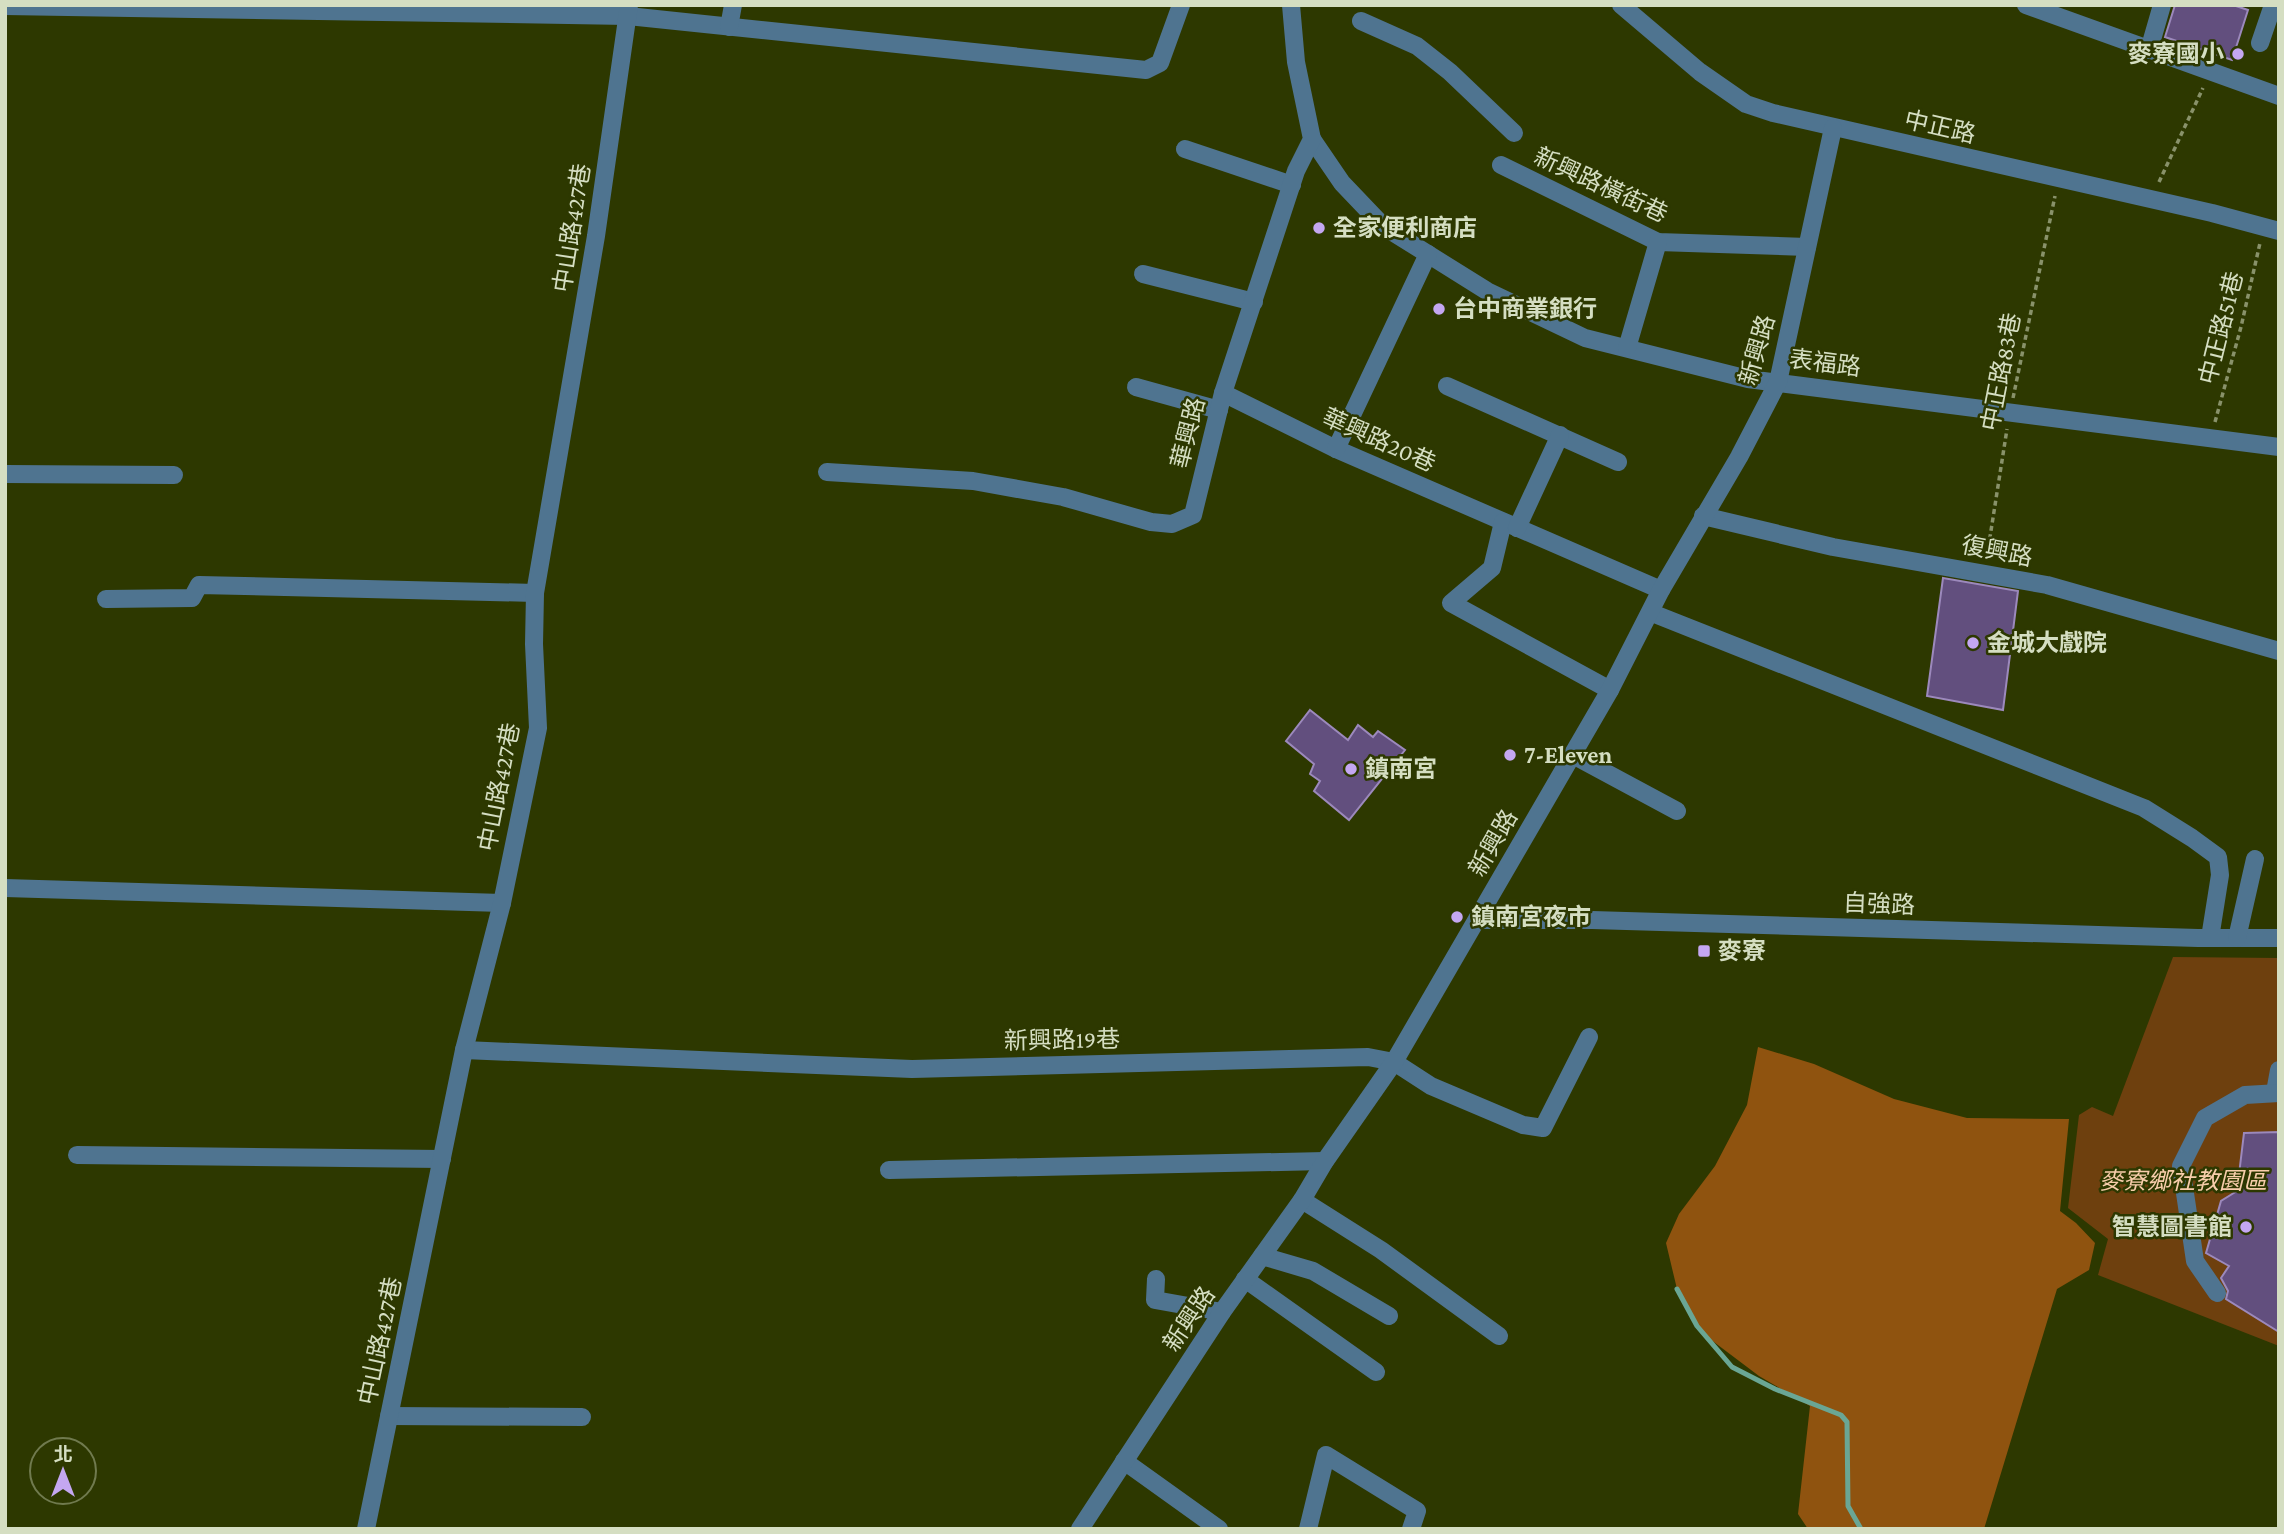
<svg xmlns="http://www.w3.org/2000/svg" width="2284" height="1534" font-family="'Crimson Pro','Noto Sans TC',serif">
	<rect width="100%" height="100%" fill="#2d3800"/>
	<!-- green -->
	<polygon fill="#6e400e" points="2173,957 2279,958 2279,1346 2098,1275 2108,1239 2068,1208 2079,1115 2092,1107 2113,1116"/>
	<!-- forest -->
	<polygon fill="#8f530f" points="1758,1047 1814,1064 1894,1099 1967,1118 2069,1119 2060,1211 2076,1223 2095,1243 2089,1270 2057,1289 1984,1529 1808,1529 1798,1514 1810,1406 1759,1376 1702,1333 1677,1289 1666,1243 1679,1214 1715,1166 1747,1105"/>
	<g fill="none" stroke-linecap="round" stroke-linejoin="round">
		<!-- stream -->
		<polyline stroke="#6aa694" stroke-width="5" points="1677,1289 1697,1326 1732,1367 1775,1389 1841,1415 1847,1422 1848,1506 1861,1529"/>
	</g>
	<!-- building -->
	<g fill="#624f7e" stroke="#9c89bc" stroke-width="2">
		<polygon points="2175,5 2233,5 2248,10 2232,60 2165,37"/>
		<polygon points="1943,578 2018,591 2003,710 1927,696"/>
		<polygon points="1310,710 1348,740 1358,725 1373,737 1378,731 1405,750 1349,820 1314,791 1320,781 1310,774 1314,764 1286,741"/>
		<polygon points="2279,1132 2279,1332 2226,1299 2228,1291 2221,1278 2229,1266 2206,1253 2221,1201 2237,1191 2244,1133"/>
	</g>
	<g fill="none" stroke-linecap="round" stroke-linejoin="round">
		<!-- path -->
		<g stroke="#89926a" stroke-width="3.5" stroke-dasharray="5 3.5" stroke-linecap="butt">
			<polyline points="2159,182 2203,88"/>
			<polyline points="2013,398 2055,196"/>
			<polyline points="2215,422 2241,327 2260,243"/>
			<polyline points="1987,556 2007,429"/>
		</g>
		<!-- minor -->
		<g stroke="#4f7490" stroke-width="18">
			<polyline points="1621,5 1700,72 1746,104 1773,113 2212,213 2279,231"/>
			<polyline points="2026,5 2279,96"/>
			<polyline points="5,6 628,16 1146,70 1160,63 1181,5"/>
			<polyline points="1361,21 1417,46 1450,72 1514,133"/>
			<polyline points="729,27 733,5"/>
			<polyline points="2260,43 2273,5"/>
			<polyline points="2149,50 2162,5"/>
			<polyline points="1312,139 1342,183 1383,226 1487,291 1585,338 1748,379 2279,447"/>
			<polyline points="1185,149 1292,185"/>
			<polyline points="1501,165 1658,242 1807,247"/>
			<polyline points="1143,274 1254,302"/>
			<polyline points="1627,348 1658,242"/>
			<polyline points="1447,386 1618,462"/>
			<polyline points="1136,387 1219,410"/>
			<polyline points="1223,393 1336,449 1661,590"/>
			<polyline points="1336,449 1428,254"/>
			<polyline points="827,472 973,481 1063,497 1151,522 1172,524 1193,515 1223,393 1296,171 1312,139 1296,62 1291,5"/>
			<polyline points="5,474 174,475"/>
			<polyline points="1703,516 1833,547 2047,585 2279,651"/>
			<polyline points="1503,522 1492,568 1451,603 1610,690"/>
			<polyline points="1517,528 1560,435"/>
			<polyline points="106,599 192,598 199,585 535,593"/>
			<polyline points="1652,613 2144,808 2192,838 2218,857 2220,875 2210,938"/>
			<polyline points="1573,755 1677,811"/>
			<polyline points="5,888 502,903"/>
			<polyline points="1477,920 1592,920 2198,938 2279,938"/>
			<polyline points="2237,938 2255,859"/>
			<polyline points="464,1050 912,1069 1368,1057 1394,1062 1431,1086 1523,1125 1543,1128 1589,1037"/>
			<polyline points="2275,1092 2279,1070"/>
			<polyline points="77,1155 442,1159"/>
			<polyline points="889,1170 1325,1161"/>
			<polyline points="1302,1200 1381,1250 1499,1336"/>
			<polyline points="1262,1256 1313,1271 1389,1316"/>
			<polyline points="1156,1279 1155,1300 1222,1312"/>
			<polyline points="1245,1279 1376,1372"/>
			<polyline points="2217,1293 2195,1261 2181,1166 2205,1118 2245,1095 2279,1093"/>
			<polyline points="389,1416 582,1417"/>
			<polyline points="1124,1461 1219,1529"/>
			<polyline points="366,1529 464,1050 502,903 538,728 534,644 535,593 596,236 629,5"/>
			<polyline points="1080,1529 1222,1312 1302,1200 1325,1161 1394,1062 1610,690 1661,590 1739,457 1778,382 1833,128"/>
			<polyline points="1308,1529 1326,1455 1417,1511 1411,1529"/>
		</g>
	</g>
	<!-- markers -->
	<g fill="#c4a7f1" stroke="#2d3800" stroke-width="2.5">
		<circle cx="2238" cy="54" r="7"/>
		<circle cx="1319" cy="228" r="7"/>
		<circle cx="1439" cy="309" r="7"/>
		<circle cx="1973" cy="643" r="7"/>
		<circle cx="1510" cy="755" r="7"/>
		<circle cx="1351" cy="769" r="7"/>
		<circle cx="1457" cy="917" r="7"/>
		<rect x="1697" y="944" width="14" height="14" rx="3.5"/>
		<circle cx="2246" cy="1227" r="7"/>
	</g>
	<g text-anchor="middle" stroke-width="5" stroke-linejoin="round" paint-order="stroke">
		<!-- poi labels -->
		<g font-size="24" font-weight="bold" fill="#d5dec2" stroke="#2d3800" text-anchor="start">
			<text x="2224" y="62" text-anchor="end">麥寮國小</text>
			<text x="1333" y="236">全家便利商店</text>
			<text x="1453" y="317">台中商業銀行</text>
			<text x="1987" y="651">金城大戲院</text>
			<text x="1524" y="763">7-Eleven</text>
			<text x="1365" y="777">鎮南宮</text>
			<text x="1471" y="925">鎮南宮夜市</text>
			<text x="1718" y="959">麥寮</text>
			<text x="2232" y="1235" text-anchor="end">智慧圖書館</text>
		</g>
		<!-- street labels -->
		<g font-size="24" fill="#d5dec2" stroke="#2d3800">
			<text transform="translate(1940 127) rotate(13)" y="8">中正路</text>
			<text transform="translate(1601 185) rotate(25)" y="8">新興路橫街巷</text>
			<text transform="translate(572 228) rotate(-81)" y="8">中山路427巷</text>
			<text transform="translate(2221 328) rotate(-76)" y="8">中正路51巷</text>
			<text transform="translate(1757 350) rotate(-74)" y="8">新興路</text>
			<text transform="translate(1825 363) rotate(7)" y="8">表福路</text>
			<text transform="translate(2001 372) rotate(-79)" y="8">中正路83巷</text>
			<text transform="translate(1188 433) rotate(-76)" y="8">華興路</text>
			<text transform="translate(1379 440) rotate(24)" y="8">華興路20巷</text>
			<text transform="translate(1997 551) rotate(11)" y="8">復興路</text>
			<text transform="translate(499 787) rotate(-79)" y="8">中山路427巷</text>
			<text transform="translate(1493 843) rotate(-60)" y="8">新興路</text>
			<text transform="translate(1879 904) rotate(2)" y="8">自強路</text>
			<text transform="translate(1062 1040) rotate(-1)" y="8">新興路19巷</text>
			<text transform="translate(1189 1319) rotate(-56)" y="8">新興路</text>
			<text transform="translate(380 1341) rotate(-78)" y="8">中山路427巷</text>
		</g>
		<!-- park labels -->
		<g font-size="24" font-style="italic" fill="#f7cdaa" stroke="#2d3800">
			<text x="2183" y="1189">麥寮鄉社教園區</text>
		</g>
	</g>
	<!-- border -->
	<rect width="2284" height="1534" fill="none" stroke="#d5dec2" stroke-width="14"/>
	<!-- north arrow -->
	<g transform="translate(63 1471)"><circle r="33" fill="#2d3800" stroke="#707a4e" stroke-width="2"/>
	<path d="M0-5L12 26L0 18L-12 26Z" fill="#c4a7f1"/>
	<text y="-10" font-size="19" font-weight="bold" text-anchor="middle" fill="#d5dec2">北</text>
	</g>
</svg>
